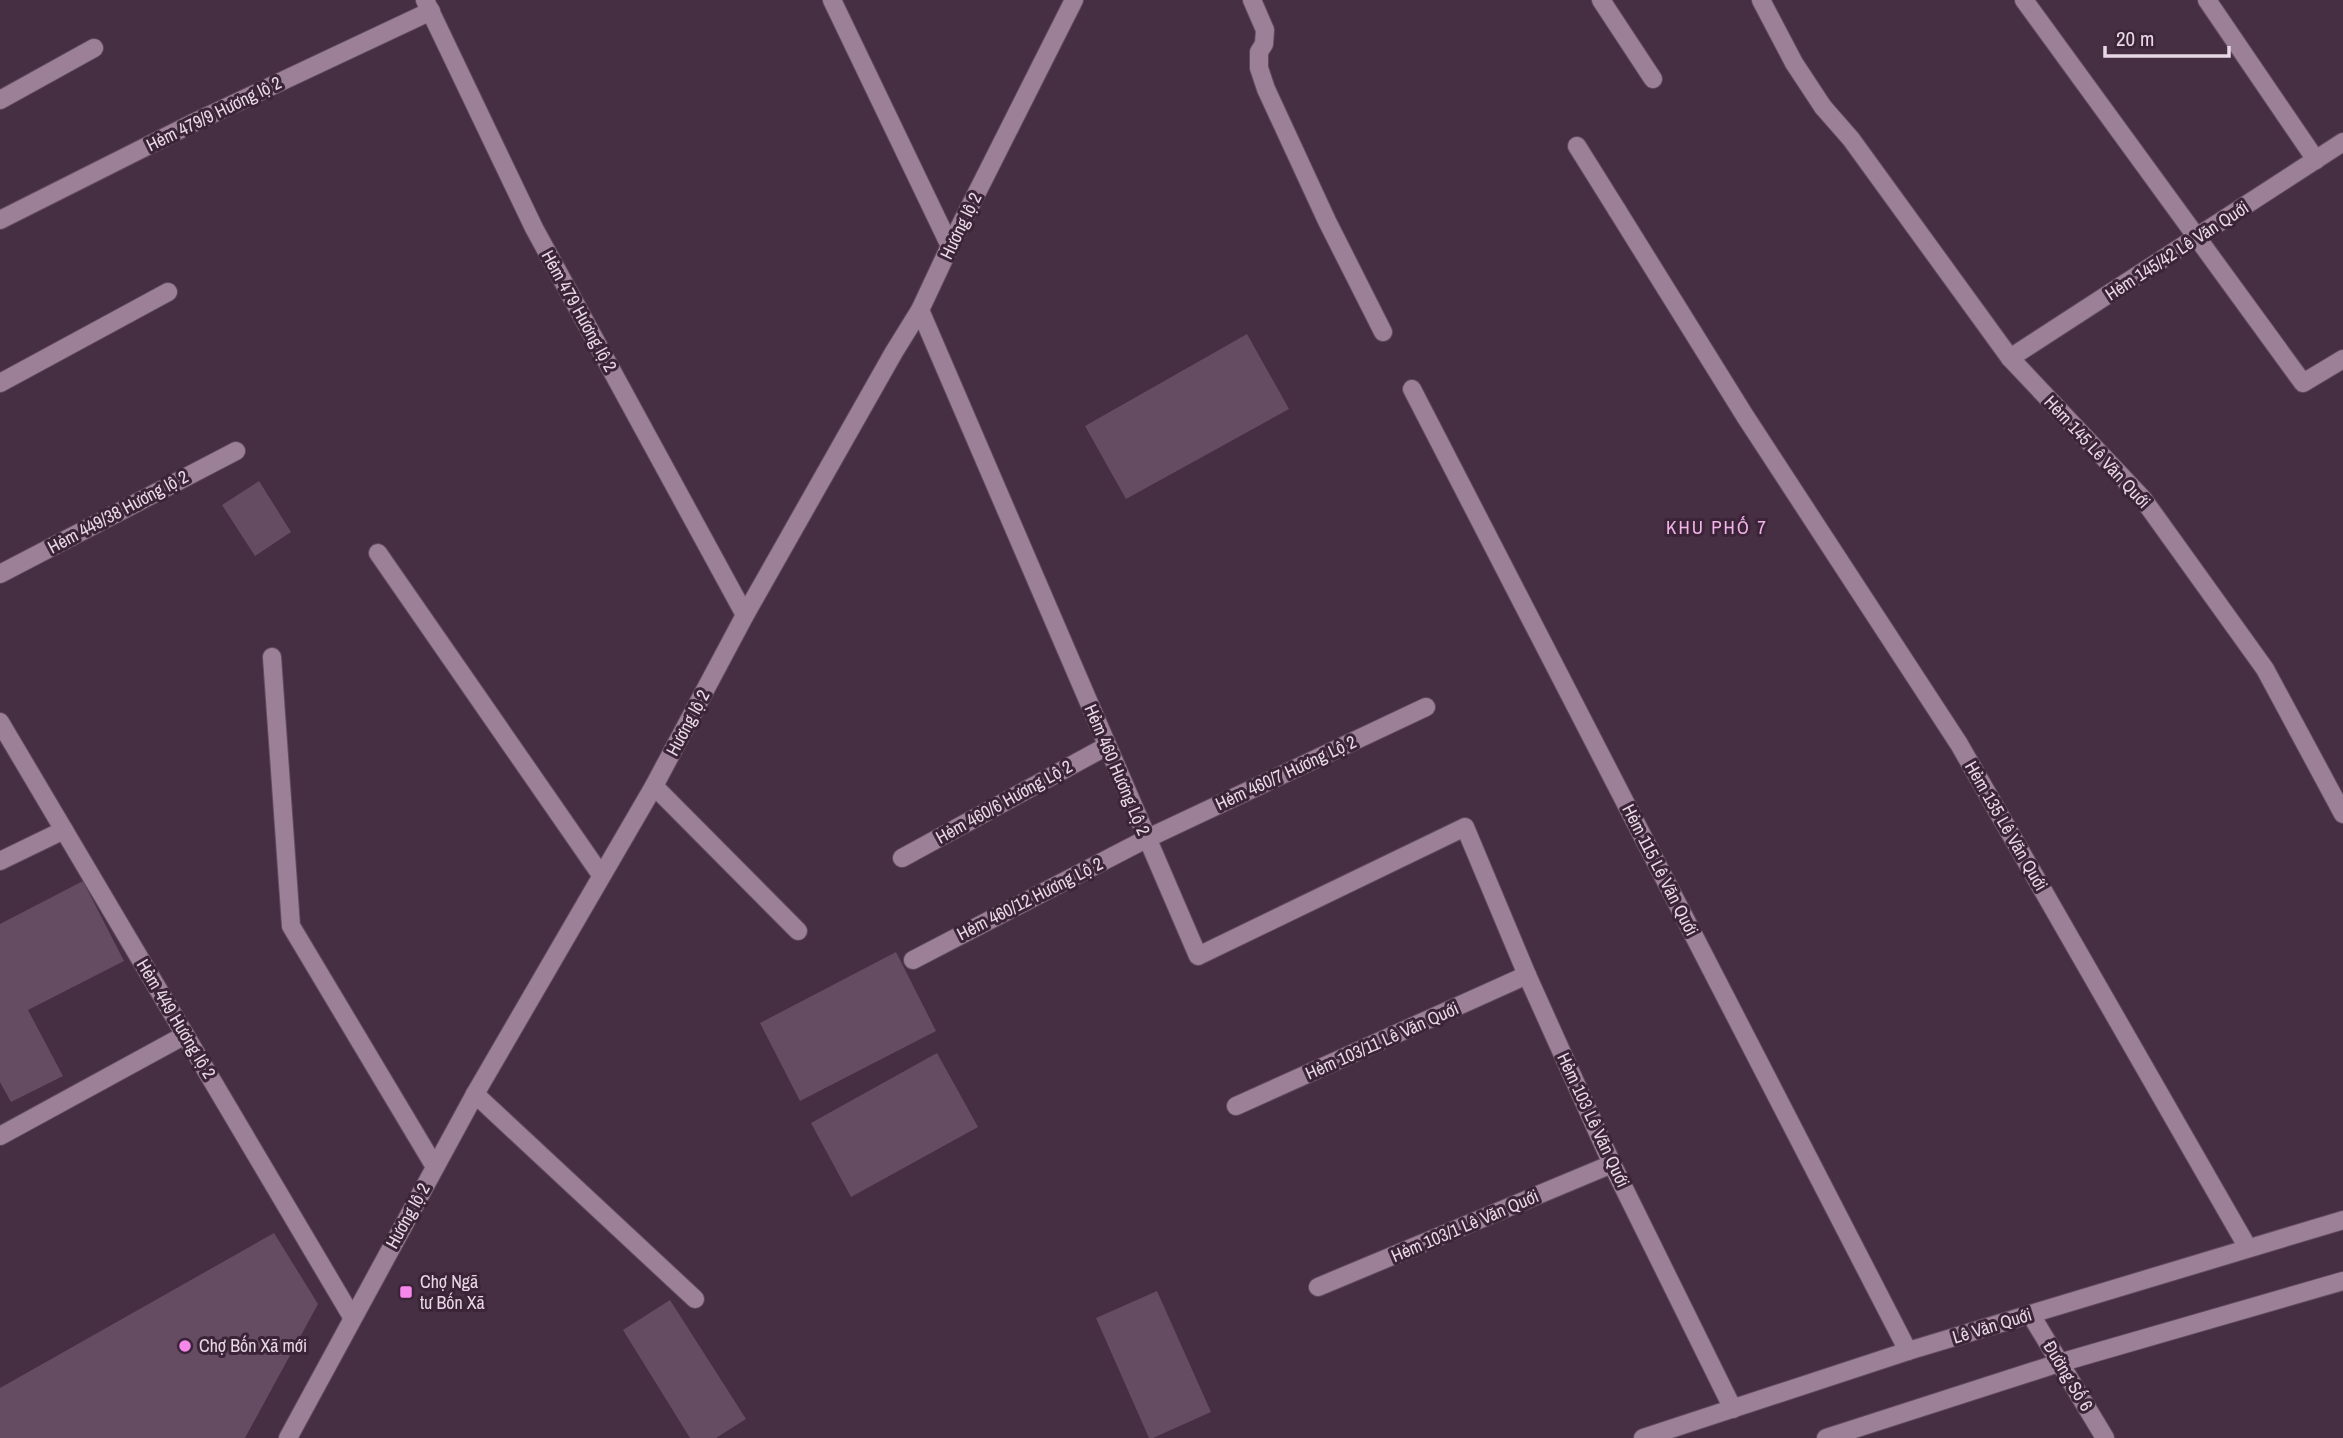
<svg xmlns="http://www.w3.org/2000/svg" width="2343" height="1438" font-family="'Archivo Narrow',sans-serif">
	<rect width="100%" height="100%" fill="#462e43"/>
	<!-- building -->
	<g fill="#664c62">
		<polygon points="1247,334 1289,409 1126,499 1085,426"/>
		<polygon points="259,481 291,532 255,556 222,505"/>
		<polygon points="83,881 124,961 28,1010 63,1076 11,1102 0,1082 0,924"/>
		<polygon points="896,952 936,1031 800,1101 760,1023"/>
		<polygon points="937,1053 978,1127 851,1197 811,1123"/>
		<polygon points="274,1233 318,1304 245,1438 0,1438 0,1388"/>
		<polygon points="1157,1291 1211,1412 1153,1438 1149,1438 1096,1318"/>
		<polygon points="670,1300 746,1419 716,1438 690,1438 623,1330"/>
	</g>
	<g fill="none" stroke-linecap="round" stroke-linejoin="round">
		<defs>
			<g id="service">
				<polyline points="1601,0 1653,79"/>
				<polyline points="1761,0 1794,63 1823,107"/>
				<polyline points="2207,0 2316,160"/>
				<polyline points="1577,146 1617,210"/>
				<polyline points="654,786 798,931"/>
			</g>
			<g id="minor">
				<polyline points="425,0 534,228 745,615"/>
				<polyline points="832,0 950,246"/>
				<polyline points="1252,0 1265,30 1264,44 1259,52 1259,68 1266,89 1327,221 1383,332"/>
				<polyline points="2024,0 2303,383 2343,359"/>
				<polyline points="0,100 94,48"/>
				<polyline points="1823,107 1851,139 2010,358 2143,499 2265,669 2343,814"/>
				<polyline points="1617,210 1745,416 1959,744 2248,1248"/>
				<polyline points="0,220 193,123 431,11"/>
				<polyline points="920,310 1198,956 1465,827 1527,975 1612,1164 1733,1409"/>
				<polyline points="2010,358 2343,142"/>
				<polyline points="0,383 168,292"/>
				<polyline points="1412,389 1908,1351"/>
				<polyline points="378,553 601,875"/>
				<polyline points="0,574 236,451"/>
				<polyline points="272,657 291,926 435,1167"/>
				<polyline points="0,722 352,1317"/>
				<polyline points="902,858 1107,746"/>
				<polyline points="0,861 64,830"/>
				<polyline points="913,960 1146,839 1426,707"/>
				<polyline points="475,1094 695,1299"/>
				<polyline points="1236,1106 1527,975"/>
				<polyline points="0,1136 185,1035"/>
				<polyline points="1318,1287 1612,1164"/>
				<polyline points="2031,1315 2105,1438"/>
			</g>
			<g id="secondary">
				<polyline points="288,1438 475,1094 654,786 745,615 894,352 920,310 950,246 1074,0"/>
				<polyline points="1643,1438 1908,1351 2343,1220"/>
				<polyline points="1826,1438 2059,1363 2343,1281"/>
			</g>
		</defs>
		<!-- service casing -->
		<use href="#service" stroke="#614c5e" stroke-width="20"/>
		<!-- minor casing -->
		<use href="#minor" stroke="#614c5e" stroke-width="20"/>
		<!-- secondary casing -->
		<use href="#secondary" stroke="#614c5e" stroke-width="20"/>
		<!-- service -->
		<use href="#service" stroke="#9c8098" stroke-width="18"/>
		<!-- minor -->
		<use href="#minor" stroke="#9c8098" stroke-width="18"/>
		<!-- secondary -->
		<use href="#secondary" stroke="#9c8098" stroke-width="18"/>
	</g>
	<!-- markers -->
	<g fill="#f788eb" stroke="#3b2438" stroke-width="2.5">
		<rect x="399" y="1285" width="14" height="14" rx="3.5"/>
		<circle cx="185" cy="1346" r="7"/>
	</g>
	<g text-anchor="middle" stroke-width="6" stroke-linejoin="round" paint-order="stroke">
		<!-- street labels -->
		<g font-size="18" fill="#e8d8e5" stroke="#3b2438">
			<text transform="translate(214 114) rotate(-26)" y="6">Hẻm 479/9 Hương lộ 2</text>
			<text transform="translate(961 226) rotate(-64)" y="6">Hương lộ 2</text>
			<text transform="translate(2177 251) rotate(-33)" y="6">Hẻm 145/42 Lê Văn Quới</text>
			<text transform="translate(579 311) rotate(61)" y="6">Hẻm 479 Hương lộ 2</text>
			<text transform="translate(2097 452) rotate(47)" y="6">Hẻm 145 Lê Văn Quới</text>
			<text transform="translate(118 512) rotate(-28)" y="6">Hẻm 449/38 Hương lộ 2</text>
			<text transform="translate(688 723) rotate(-62)" y="6">Hương lộ 2</text>
			<text transform="translate(1117 770) rotate(67)" y="6">Hẻm 460 Hương Lộ 2</text>
			<text transform="translate(1286 773) rotate(-25)" y="6">Hẻm 460/7 Hương Lộ 2</text>
			<text transform="translate(1004 802) rotate(-29)" y="6">Hẻm 460/6 Hương Lộ 2</text>
			<text transform="translate(2006 826) rotate(60)" y="6">Hẻm 135 Lê Văn Quới</text>
			<text transform="translate(1660 870) rotate(63)" y="6">Hẻm 115 Lê Văn Quới</text>
			<text transform="translate(1030 899) rotate(-27)" y="6">Hẻm 460/12 Hương Lộ 2</text>
			<text transform="translate(176 1019) rotate(59)" y="6">Hẻm 449 Hương lộ 2</text>
			<text transform="translate(1382 1041) rotate(-24)" y="6">Hẻm 103/11 Lê Văn Quới</text>
			<text transform="translate(1593 1120) rotate(65)" y="6">Hẻm 103 Lê Văn Quới</text>
			<text transform="translate(408 1216) rotate(-61)" y="6">Hương lộ 2</text>
			<text transform="translate(1465 1226) rotate(-23)" y="6">Hẻm 103/1 Lê Văn Quới</text>
			<text transform="translate(1992 1326) rotate(-17)" y="6">Lê Văn Quới</text>
			<text transform="translate(2068 1376) rotate(59)" y="6">Đường Số 6</text>
		</g>
		<!-- poi labels -->
		<g font-size="18" fill="#e8d8e5" stroke="#3b2438" text-anchor="start">
			<text x="420" y="1288">Chợ Ngã<tspan x="420" dy="21">tư Bốn Xã</tspan></text>
			<text x="199" y="1352">Chợ Bốn Xã mới</text>
		</g>
		<!-- neighbourhood labels -->
		<g font-size="19" letter-spacing="2" fill="#f1b3e8" stroke="#3b2438">
			<text x="1717" y="534">KHU PHỐ 7</text>
		</g>
	</g>
	<!-- scale -->
	<path d="M2105 46v10h124v-10" fill="none" stroke="#e8d8e5" stroke-width="3.5"/>
	<text x="2116" y="46" font-size="21" fill="#e8d8e5" stroke="#3b2438" stroke-width="5" paint-order="stroke">20 m</text>
</svg>
